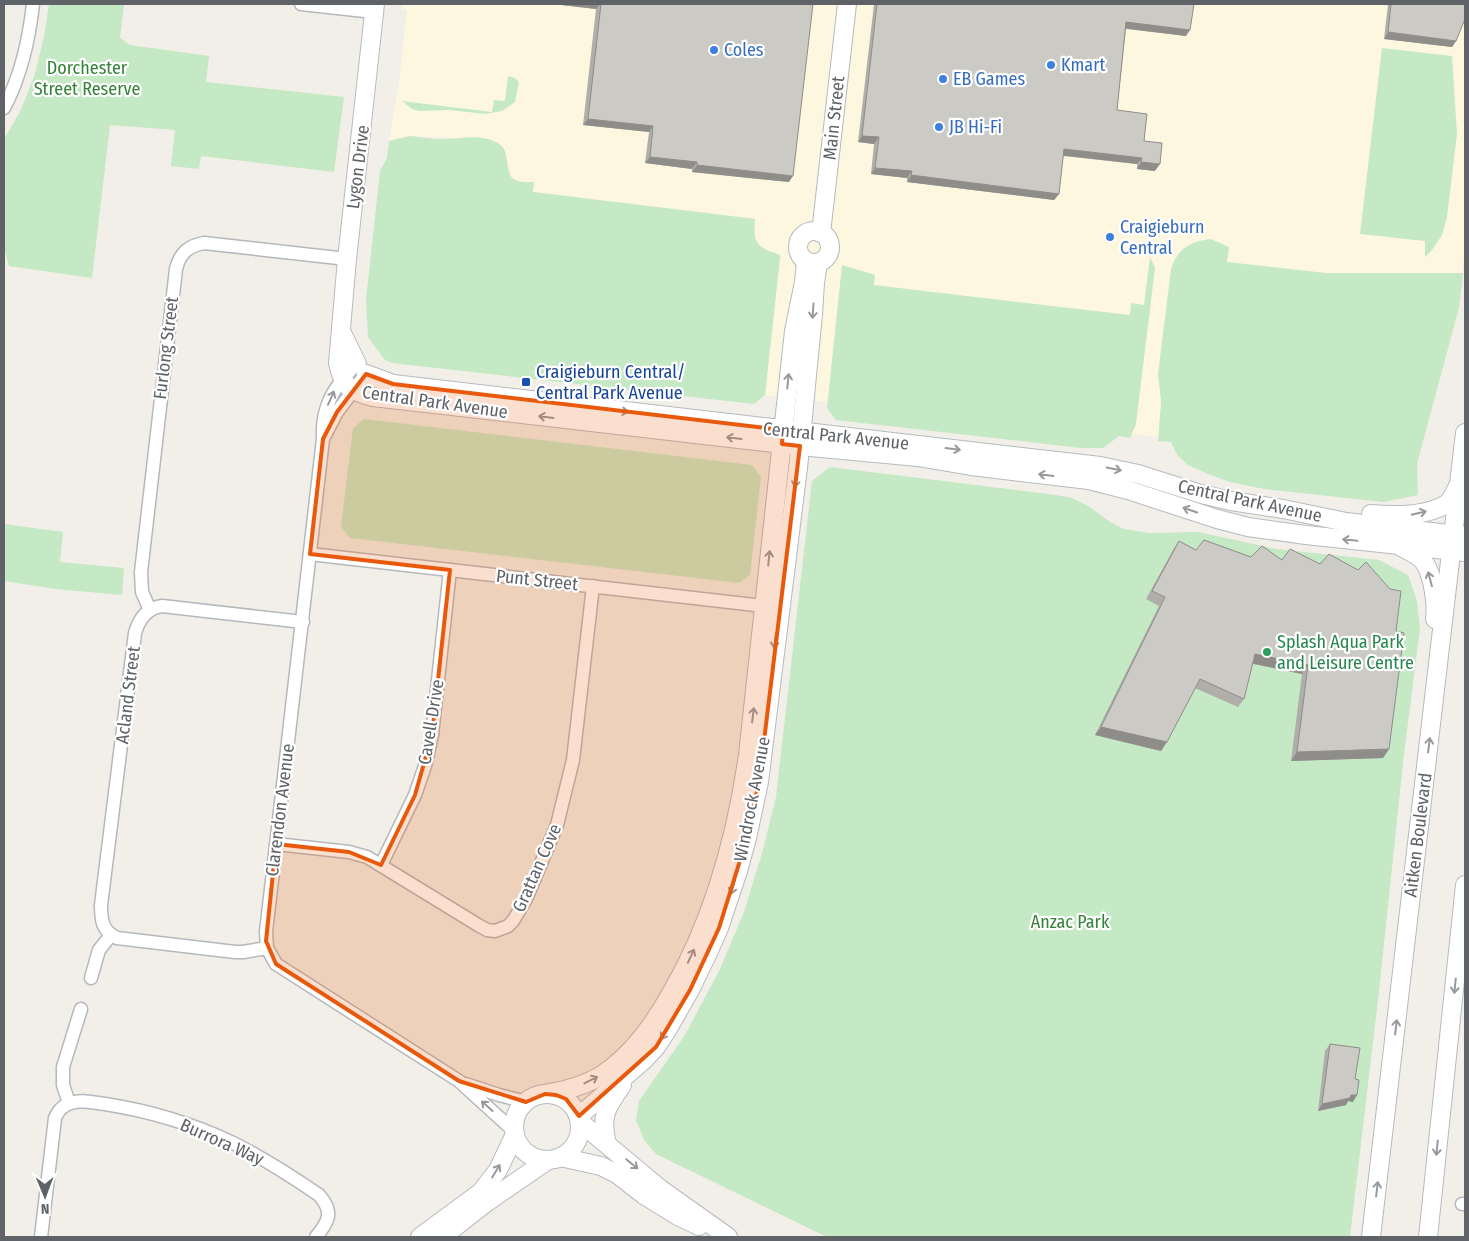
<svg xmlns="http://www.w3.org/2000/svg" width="1469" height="1241" font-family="'Fira Sans Condensed',sans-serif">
	<rect width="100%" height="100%" fill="#f1efe8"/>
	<!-- commercial -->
	<polygon fill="#fef7e0" points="402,4 1465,4 1465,246 1459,308 1417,464 765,395 780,258 780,254 766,250 760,247 756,241 752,218 533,192 521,181 514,180 511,177 503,147 451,138 410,136 389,141 399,84 407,10 402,9"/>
	<!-- green -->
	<g fill="#c5e8c5">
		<polygon points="49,4 124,4 120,38 130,45 209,56 206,82 344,97 334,172 201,156 199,169 171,166 175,130 110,125 92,278 9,266 4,248 4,139 20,112 35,74 44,37"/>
		<polygon points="1382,48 1452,56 1457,134 1447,217 1442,235 1432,250 1425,257 1425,241 1360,234"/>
		<polygon points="508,76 515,78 519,82 515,102 502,111 486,114 449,110 419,111 412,109 402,101 492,112 494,100 505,101"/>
		<path d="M410,136C421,137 431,139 441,139C460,139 480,133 498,143C512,151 503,174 515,180C520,183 528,182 534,182L533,192L755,219C753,243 756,247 780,255V258L765,395L754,404L392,363L385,360L368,337L366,300L380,171L387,158L389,141Z"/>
		<path d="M1211,239L1229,247L1227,262L1326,273H1463L1459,308L1417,464L1418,495L1384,502L1264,489L1230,482L1208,474L1188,465L1178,456L1171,442L1158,441L1161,402L1158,374L1171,269C1177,249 1191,241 1211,239Z"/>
		<polygon points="1150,257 1155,268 1136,424 1130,438 1119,436 1103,448 1081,448 836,420 827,408 842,265 875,275 874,285 1130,315 1131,303 1144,305"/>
		<polygon points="364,419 752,465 761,477 750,575 739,583 350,538 341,527 353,428"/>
		<polygon points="830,467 1056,495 1072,498 1090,507 1110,522 1124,529 1149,533 1198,532 1277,549 1379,560 1408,575 1417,601 1420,629 1404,754 1379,991 1350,1237 827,1237 656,1154 644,1140 636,1120 639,1101 685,1035 720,969 744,912 763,850 776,797 812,481"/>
		<polygon points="4,524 63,532 60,562 124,568 122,595 56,589 4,581"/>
	</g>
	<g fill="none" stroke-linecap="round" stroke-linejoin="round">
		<defs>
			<g id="street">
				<polyline points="301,4 374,12"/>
				<path d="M4,108C21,76 29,40 33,4"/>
				<path d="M323,439L337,412L366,374L357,364C334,386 321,407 323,439L266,932L267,948L276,964L459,1081L514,1131"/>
				<polyline points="310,554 764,606"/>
				<path d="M150,610L142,592L141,572L176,269C180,253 188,246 204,243L347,259"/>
				<polyline points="276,844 349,852 367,857 478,925 487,930 495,931 508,926 513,921 526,899 557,825 573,760 593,586"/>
				<polyline points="381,865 415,795 425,766 432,735 450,570"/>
				<path d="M267,948L243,952H235L117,938C102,931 101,920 101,905L135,633C139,619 147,608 162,606L303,622"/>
				<polyline points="91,978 99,950 111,935"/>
				<polyline points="466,1084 499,1095 526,1102"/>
				<polyline points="69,1103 63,1085 63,1067 81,1009"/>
				<polyline points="1462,1204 1465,1204"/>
				<path d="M41,1237L55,1118C58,1111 63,1105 71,1103C82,1099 94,1103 105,1104C150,1111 193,1124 233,1143C263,1158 291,1176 319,1195C334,1212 329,1221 316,1237"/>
			</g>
			<g id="secondary">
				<path d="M375,4L347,259L338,363C343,387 349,391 373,397L800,446L918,457L971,466L1089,480L1128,490L1217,519L1248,527L1306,535L1465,552"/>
				<circle cx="814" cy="247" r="16"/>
				<polyline points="821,233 847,4"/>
				<polyline points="341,331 357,364"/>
				<polyline points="366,374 393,384 1100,466 1138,474 1201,494 1231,501 1283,509 1346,522 1465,536"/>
				<path d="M1371,514C1394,516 1427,517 1448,503C1452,499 1455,492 1458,486"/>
				<path d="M1401,547C1409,551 1419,555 1424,562C1433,575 1437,604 1435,619"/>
				<path d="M545,1094C565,1091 584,1086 602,1075C633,1054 654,1024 672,992C714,919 736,838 748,755L794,331L804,282L806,262"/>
				<circle cx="547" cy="1127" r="33"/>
				<polyline points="579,1116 644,1060 656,1047 666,1032 690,990 706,957 719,928 738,871 747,838 759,782 798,468 813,314 815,283 818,263"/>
				<polyline points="580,1122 659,1188 728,1237"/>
				<path d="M607,1144C600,1116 606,1108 622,1085"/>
				<polyline points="560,1157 601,1166 617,1174 644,1195 678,1216 699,1226"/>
				<polyline points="420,1237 481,1192 498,1170 515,1134"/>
				<polyline points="442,1237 487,1202 548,1160"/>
				<polyline points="1371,1237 1465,433"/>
				<polyline points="1428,1237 1465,885"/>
			</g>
		</defs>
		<!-- street casing -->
		<use href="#street" stroke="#b5b8bc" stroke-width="15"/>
		<!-- secondary casing -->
		<use href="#secondary" stroke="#b6babf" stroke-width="20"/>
		<!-- street -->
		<use href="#street" stroke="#fff" stroke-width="12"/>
		<!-- secondary -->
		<use href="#secondary" stroke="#fff" stroke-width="18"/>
	</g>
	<!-- wall -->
	<g fill="#afaea9">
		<polygon points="554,4 813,4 789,182 692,172 692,169 645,163 649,132 583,125 596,9 553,4"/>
		<polygon points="874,4 1189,4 1186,36 1126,29 1117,110 1144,141 1155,171 1137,169 1137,164 1063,156 1059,194 1054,200 907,182 907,178 871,174 874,144 858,142"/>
		<polygon points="1388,4 1465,4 1456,41 1452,47 1384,39"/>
		<polygon points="1179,541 1196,550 1282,560 1396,631 1389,749 1383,758 1291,761 1302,674 1252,663 1244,699 1238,707 1195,688 1161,751 1095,735 1159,606 1146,599 1173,550"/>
		<polygon points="1330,1044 1353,1102 1348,1101 1346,1105 1318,1111 1325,1051"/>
	</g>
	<!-- shaded-wall -->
	<g fill="#8f8d8a">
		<polygon points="553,4 600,4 596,9"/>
		<polygon points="1126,22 1190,30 1186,36 1122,28"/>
		<polygon points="1388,32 1456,41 1452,47 1384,39"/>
		<polygon points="588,119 653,126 649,132 583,125"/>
		<polygon points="862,136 879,137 874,144 858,142"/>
		<polygon points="1064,149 1142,158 1137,164 1059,155"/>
		<polygon points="650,157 697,162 692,169 645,163"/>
		<polygon points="1141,162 1160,164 1155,171 1137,169"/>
		<polygon points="697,165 793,176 789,182 692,172"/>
		<polygon points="875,168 912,171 907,178 871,174"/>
		<polygon points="911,175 1059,194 1054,200 907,182"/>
		<polygon points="1255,654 1308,665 1302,674 1249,663"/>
		<polygon points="1101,727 1167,742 1161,751 1095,735"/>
		<polygon points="1389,749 1383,758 1291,761 1297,752"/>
		<polygon points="1351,1095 1357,1095 1353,1102 1348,1101 1346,1105 1318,1111 1322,1104"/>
	</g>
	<!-- building -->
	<g fill="#cccac5" stroke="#8f8d8a">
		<polygon points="601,4 813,4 793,176 697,165 697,162 650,157 653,126 588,119"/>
		<polygon points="877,4 1194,4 1190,30 1126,22 1117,110 1147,114 1144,141 1162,143 1160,164 1141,162 1142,158 1064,149 1059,194 911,175 912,171 875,168 879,137 862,136"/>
		<polygon points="1391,4 1465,4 1465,19 1456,41 1388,32"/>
		<polygon points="1204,540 1251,557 1262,546 1282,560 1290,549 1320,564 1329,554 1358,570 1366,562 1390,589 1401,591 1396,631 1404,633 1389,749 1297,752 1308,665 1255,654 1244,699 1200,679 1167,742 1101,727 1165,597 1152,591 1179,541 1196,550"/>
		<polygon points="1330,1044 1360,1048 1355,1079 1359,1080 1357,1095 1351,1095 1350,1098 1322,1104"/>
	</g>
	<!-- one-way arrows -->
	<defs><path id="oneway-shaft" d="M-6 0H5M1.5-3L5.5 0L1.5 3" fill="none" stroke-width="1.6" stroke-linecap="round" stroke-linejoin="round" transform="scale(1.25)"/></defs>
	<g stroke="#979a9d">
		<use href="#oneway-shaft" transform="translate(813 311) rotate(94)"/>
		<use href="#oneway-shaft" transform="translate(788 381) rotate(-84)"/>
		<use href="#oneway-shaft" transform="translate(331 398) rotate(-66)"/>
		<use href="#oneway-shaft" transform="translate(621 411) rotate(7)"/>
		<use href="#oneway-shaft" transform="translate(546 417) rotate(-173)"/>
		<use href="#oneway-shaft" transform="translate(734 438) rotate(-173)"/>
		<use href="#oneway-shaft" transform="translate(953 449) rotate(7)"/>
		<use href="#oneway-shaft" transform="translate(1114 469) rotate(12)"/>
		<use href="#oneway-shaft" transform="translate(1046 475) rotate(-173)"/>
		<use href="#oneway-shaft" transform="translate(796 480) rotate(98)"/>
		<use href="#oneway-shaft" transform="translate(1190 510) rotate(-161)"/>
		<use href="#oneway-shaft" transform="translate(1419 513) rotate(-13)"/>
		<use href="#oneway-shaft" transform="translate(1350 540) rotate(-174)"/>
		<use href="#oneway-shaft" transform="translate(769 558) rotate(-84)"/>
		<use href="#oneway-shaft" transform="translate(1430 579) rotate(-105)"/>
		<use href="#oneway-shaft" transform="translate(775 641) rotate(97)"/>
		<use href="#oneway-shaft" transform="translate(753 715) rotate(-83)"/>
		<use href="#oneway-shaft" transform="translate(1429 745) rotate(-83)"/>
		<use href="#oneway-shaft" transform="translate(733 887) rotate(107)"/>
		<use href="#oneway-shaft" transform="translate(691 956) rotate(-65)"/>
		<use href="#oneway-shaft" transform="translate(1455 986) rotate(96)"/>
		<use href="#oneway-shaft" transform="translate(1396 1027) rotate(-83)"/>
		<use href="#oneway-shaft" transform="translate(665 1033) rotate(122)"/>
		<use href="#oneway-shaft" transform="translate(591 1080) rotate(-27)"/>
		<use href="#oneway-shaft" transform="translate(487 1106) rotate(-138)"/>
		<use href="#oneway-shaft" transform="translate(1437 1148) rotate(96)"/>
		<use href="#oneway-shaft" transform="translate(632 1164) rotate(39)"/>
		<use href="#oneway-shaft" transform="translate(496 1171) rotate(-59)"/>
		<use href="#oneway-shaft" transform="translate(1377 1189) rotate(-83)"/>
	</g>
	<!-- marked area -->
	<path fill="#e8590c" fill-opacity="0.2" stroke="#e8590c" stroke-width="4" stroke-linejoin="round" d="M366,374L393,384L783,430L782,444L800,446L759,782L747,838L719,928L690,990L656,1047L579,1116L566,1099L556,1095L545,1094L526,1102L459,1081L276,964L266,941L276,844L349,852L381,865L415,795L432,735L450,570L310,554L323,439L337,412Z"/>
	<!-- markers -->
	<g fill="#3f7fe0" stroke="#fff" stroke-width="2">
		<circle cx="714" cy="50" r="5"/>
		<circle cx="1051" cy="65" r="5"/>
		<circle cx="943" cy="79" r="5"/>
		<circle cx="939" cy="127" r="5"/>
		<circle cx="1110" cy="237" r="5"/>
	</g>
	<rect fill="#1a4fb4" stroke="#fff" stroke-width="2" x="521" y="377" width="10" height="10" rx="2.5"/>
	<circle fill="#2e9e5b" stroke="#fff" stroke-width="2" cx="1267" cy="652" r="5"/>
	<g text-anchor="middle" stroke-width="4.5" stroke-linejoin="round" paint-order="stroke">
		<!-- shop labels -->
		<g font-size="18" fill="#366cbe" stroke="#fff" text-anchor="start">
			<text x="724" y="56">Coles</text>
			<text x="1061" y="71">Kmart</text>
			<text x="953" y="85">EB Games</text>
			<text x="949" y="133">JB Hi-Fi</text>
			<text x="1120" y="233">Craigieburn<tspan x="1120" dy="21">Central</tspan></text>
		</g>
		<!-- park labels -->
		<g font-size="18" fill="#348238" stroke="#fff">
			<text x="87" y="74">Dorchester<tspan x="87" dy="21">Street Reserve</tspan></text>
			<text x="1070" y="928">Anzac Park</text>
		</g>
		<!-- street labels -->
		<g font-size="18" fill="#5f6368" stroke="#fff">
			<text transform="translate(834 118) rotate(-84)" y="6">Main Street</text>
			<text transform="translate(358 167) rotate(-83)" y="6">Lygon Drive</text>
			<text transform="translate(166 348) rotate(-83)" y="6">Furlong Street</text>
			<text transform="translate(435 402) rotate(8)" y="6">Central Park Avenue</text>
			<text transform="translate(836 436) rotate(6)" y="6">Central Park Avenue</text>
			<text transform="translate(1250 501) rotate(12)" y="6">Central Park Avenue</text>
			<text transform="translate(537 580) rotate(6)" y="6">Punt Street</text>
			<text transform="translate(128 695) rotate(-83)" y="6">Acland Street</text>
			<text transform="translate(431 722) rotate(-81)" y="6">Cavell Drive</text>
			<text transform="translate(752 799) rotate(-79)" y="6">Windrock Avenue</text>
			<text transform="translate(280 810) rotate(-83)" y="6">Clarendon Avenue</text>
			<text transform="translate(1418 835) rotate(-83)" y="6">Aitken Boulevard</text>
			<text transform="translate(537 868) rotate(-66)" y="6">Grattan Cove</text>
			<text transform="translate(222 1142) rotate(24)" y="6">Burrora Way</text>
		</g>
		<!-- transit labels -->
		<g font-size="18" fill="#164399" stroke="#fff" text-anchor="start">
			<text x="536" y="378">Craigieburn Central/<tspan x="536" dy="21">Central Park Avenue</tspan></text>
		</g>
		<!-- leisure labels -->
		<g font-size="18" fill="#27864d" stroke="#fff" text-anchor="start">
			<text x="1277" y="648">Splash Aqua Park<tspan x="1277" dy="21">and Leisure Centre</tspan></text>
		</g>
	</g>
	<!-- border -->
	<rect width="1469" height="1241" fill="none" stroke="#5f6368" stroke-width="10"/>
	<!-- north arrow -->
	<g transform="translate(45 1196) rotate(179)" stroke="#ffffff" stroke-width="4" paint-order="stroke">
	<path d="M0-4L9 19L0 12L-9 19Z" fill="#5f6368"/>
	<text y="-8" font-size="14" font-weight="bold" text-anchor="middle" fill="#5f6368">N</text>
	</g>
</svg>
